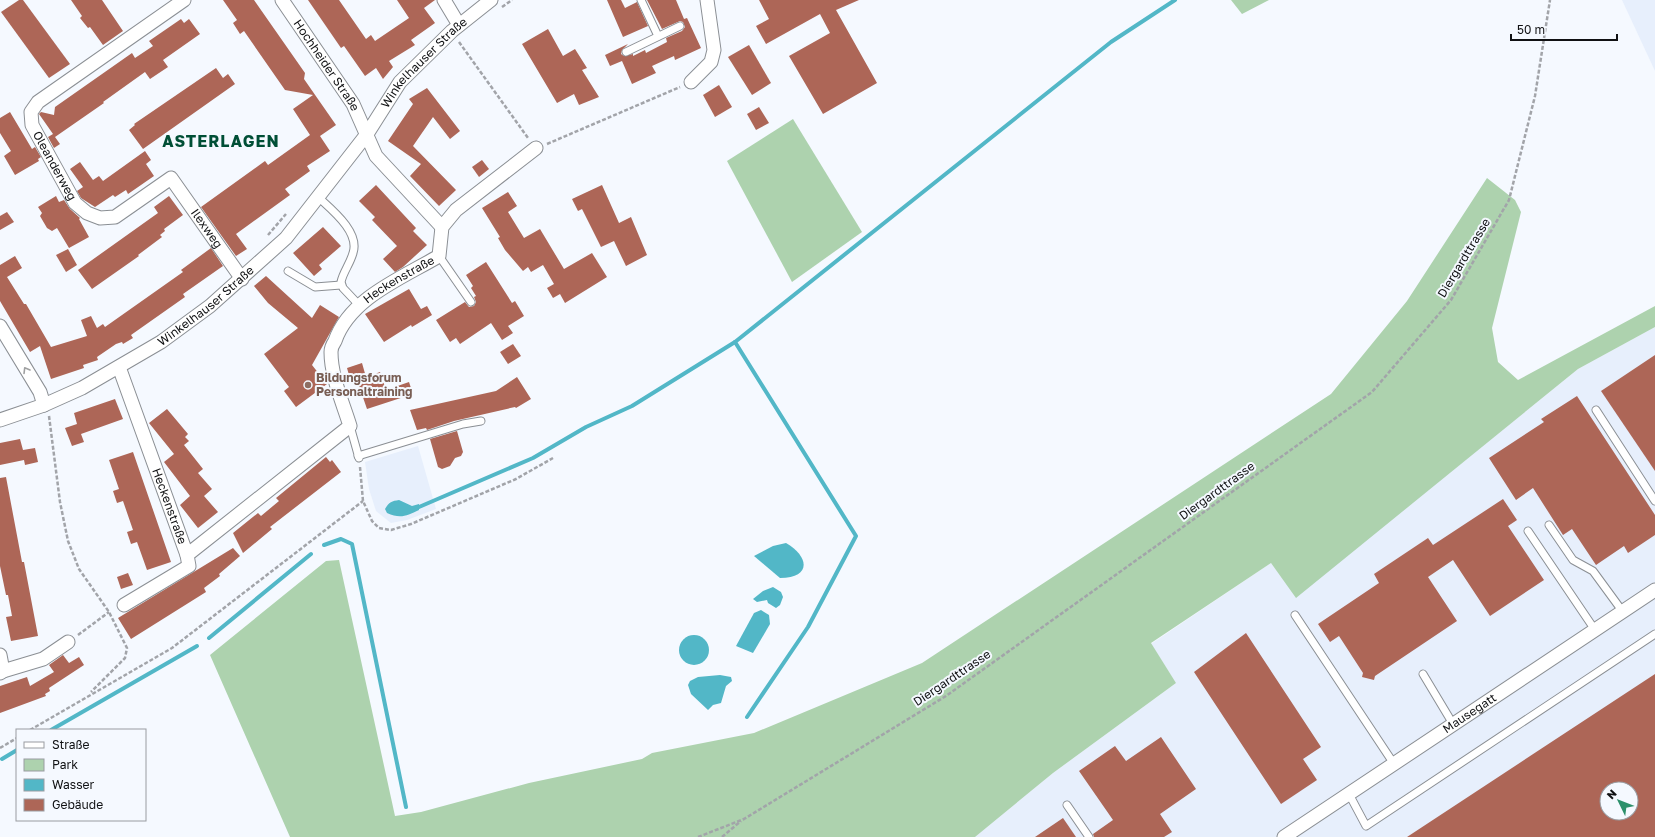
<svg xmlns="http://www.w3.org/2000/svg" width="1655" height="837" font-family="'Golos Text',sans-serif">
	<rect width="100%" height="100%" fill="#f5f9ff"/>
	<!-- built -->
	<g fill="#e7effc" fill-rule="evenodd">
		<polygon points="1622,0 1655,0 1655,71"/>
		<path d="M1655,327V837H975L1053,773L1176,683L1151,644L1271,563L1296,597L1578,369ZM1607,789H1631V813H1607Z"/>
		<polygon points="418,446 436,509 407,520 391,523 376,511 369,489 365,462"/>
	</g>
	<!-- green -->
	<g fill="#add2ae">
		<polygon points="1231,0 1269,0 1242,14"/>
		<polygon points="793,119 862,232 792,282 727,161"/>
		<polygon points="1487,178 1515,200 1521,212 1492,328 1498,362 1518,380 1655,306 1655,327 1578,369 1296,598 1271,563 1151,643 1176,683 1053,773 975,837 290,837 210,655 326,561 339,560 395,816 421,812 529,783 642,759 652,753 754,733 922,663 1331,394 1407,301"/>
	</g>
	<!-- water -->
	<g fill="#52b7c7">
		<path d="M399,500L412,506L419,504V510C407,516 400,519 387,513L385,509C389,502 392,501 399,500Z"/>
		<path d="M786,543C810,557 811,578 780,578L754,556L773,546Z"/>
		<polygon points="773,587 781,592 783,597 780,605 776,608 768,603 767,600 757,602 753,599 763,591"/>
		<polygon points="761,610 769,615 770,624 753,653 736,646 754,613"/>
		<circle cx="694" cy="650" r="15"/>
		<polygon points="720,675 731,677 732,681 726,686 721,703 713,705 708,710 691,694 688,685 690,681 698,677"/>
	</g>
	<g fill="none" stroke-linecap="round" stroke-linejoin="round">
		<!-- stream -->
		<g stroke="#52b7c7" stroke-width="4">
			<polyline points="735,342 856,536 808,627 747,717"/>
			<polyline points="419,507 533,458 586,427 632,406 735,342 1111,42 1175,0"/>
			<polyline points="324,545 341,539 352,544 406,807"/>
			<polyline points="209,638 311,554"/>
			<polyline points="51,730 197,646"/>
			<polyline points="2,759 17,750"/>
		</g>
	</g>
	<!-- building -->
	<g fill="#ad6657" fill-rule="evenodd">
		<polygon points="19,0 23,0 70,64 49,78 1,12"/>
		<polygon points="71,0 102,0 123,31 103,45 90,27 88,28 80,18 82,16"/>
		<polygon points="223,0 254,0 305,73 304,79 336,125 320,136 330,151 307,166 310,171 285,189 290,195 236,234 247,249 236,256 201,207 265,161 268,165 310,135 293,109 313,95 285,90 244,31 240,34 233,23 237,20"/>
		<polygon points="308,0 339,0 366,39 371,35 375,41 409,18 397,0 435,0 424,8 435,23 411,40 415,45 389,61 393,67 383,79 376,68 365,76 344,46 341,48"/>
		<polygon points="607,0 621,0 625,8 637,2 648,26 623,37"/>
		<polygon points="647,0 676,0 684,19 687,18 701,48 675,60 674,56 652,66 656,73 632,84 622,61 610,66 605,55 628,44 622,50 621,54 624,56 633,54 633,56 645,50 646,53 667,42 666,38 682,31 685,27 683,22 680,21 662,29"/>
		<polygon points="759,0 859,0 836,10 877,83 823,114 789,56 830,33 820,14 766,44 756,26 769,19"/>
		<polygon points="181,19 184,23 189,19 200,34 163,60 168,67 150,79 145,72 103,102 104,103 55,137 60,144 54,148 48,137 53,134 39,114 41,112 54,115 55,107 132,53 135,58 153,46 149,41"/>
		<polygon points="548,29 563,56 575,49 587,68 582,70 599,97 579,105 574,94 557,103 522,44"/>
		<polygon points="749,45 771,83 752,95 728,57"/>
		<polygon points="216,68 223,78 228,74 235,84 143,149 129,130 135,125 134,124"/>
		<polygon points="719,85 732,107 715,117 703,95"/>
		<polygon points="427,88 460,131 450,139 433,117 413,146 456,190 439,206 410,176 421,164 388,141 413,104 409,99"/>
		<polygon points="759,107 769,123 756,130 747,114"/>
		<polygon points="10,112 32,149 35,147 41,157 38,159 39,161 15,175 4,156 11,151 0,133 0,118"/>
		<polygon points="145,151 151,160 146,164 154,176 128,194 126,190 115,197 113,195 95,207 81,198 77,191 83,187 70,169 80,162 93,180 99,176 103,181"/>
		<polygon points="482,160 489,169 479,177 472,167"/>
		<polygon points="376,185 416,228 413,231 427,245 403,267 395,272 383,259 397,246 372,220 375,217 359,201"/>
		<polygon points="602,185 619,223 631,217 647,255 626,266 614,241 601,247 582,209 578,211 572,199"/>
		<polygon points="508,192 517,206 508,212 524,238 540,229 564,269 592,253 607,277 565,303 560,294 553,298 547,288 554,284 543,265 531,272 528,267 523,271 505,250 498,238 500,237 482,208"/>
		<polygon points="56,196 59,202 64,200 70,209 80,218 79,219 89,237 69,248 57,228 52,231 47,228 40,216 42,213 38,207"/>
		<polygon points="169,196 183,215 164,229 165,231 160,235 162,237 138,255 139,256 92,289 78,270 158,213 154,207"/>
		<polygon points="7,212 14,222 0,230 0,216"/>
		<polygon points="323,227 341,246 319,265 322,269 314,276 293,253"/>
		<polygon points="211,248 223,266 183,294 185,297 131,335 133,338 123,344 122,342 116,344 97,357 98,360 83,365 84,368 51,379 40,346 30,352 0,301 0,265 15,256 22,268 7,277 24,304 26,304 51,347 87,336 81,320 91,316 97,328 103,324 105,327 183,272 181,270"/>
		<polygon points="68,249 77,265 66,272 56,255"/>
		<polygon points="486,262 512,303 515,301 524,316 508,326 513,333 502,340 491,323 460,344 456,338 450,342 436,320 465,302 469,307 474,306 476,302 474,297 476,296 471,288 473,286 466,275"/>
		<polygon points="266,276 312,318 320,305 339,317 312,365 327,384 296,407 284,391 289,387 264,354 298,328 268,303 254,286"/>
		<polygon points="409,289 421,309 427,306 432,315 412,327 411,325 384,342 365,314"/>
		<polygon points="513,344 521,356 508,364 500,352"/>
		<polygon points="1655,355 1655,471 1601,391"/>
		<polygon points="362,363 366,377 380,372 386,390 409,382 413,394 367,409 357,380 351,382 347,368"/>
		<polygon points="517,377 531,399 516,408 515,407 454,421 427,430 426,428 417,430 410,410 496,391"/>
		<polygon points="1577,396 1655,515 1655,535 1628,553 1624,546 1596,565 1572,529 1563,535 1533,488 1516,500 1489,458 1544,422 1541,419"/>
		<polygon points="115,399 123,419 81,434 84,442 72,446 65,428 77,424 74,413"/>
		<polygon points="167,409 188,434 185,437 189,441 184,445 203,469 198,473 212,489 204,496 218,512 198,528 180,505 190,496 164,462 174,454 149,423"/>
		<polygon points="457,431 463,452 461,456 455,458 450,466 442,469 438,467 430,439"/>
		<polygon points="20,439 23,450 35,448 38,462 25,465 24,460 0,465 0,443"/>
		<polygon points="133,452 171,562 147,570 137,542 131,544 127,532 133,530 123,501 117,503 113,491 119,489 109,460"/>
		<polygon points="326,457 330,462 332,460 341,472 270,527 272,529 243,553 233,533 258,513 261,516 279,501 276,498"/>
		<polygon points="6,477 22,562 24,562 38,636 11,641 6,617 12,616 8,595 6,595 0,566 0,478"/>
		<polygon points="1503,499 1517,520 1508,526 1544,580 1490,616 1453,560 1428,577 1457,621 1375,676 1374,680 1362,677 1363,673 1339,636 1330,642 1318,624 1379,583 1374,574 1428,538 1433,545"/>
		<polygon points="233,548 240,556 219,574 220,576 204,588 206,592 131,639 118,618"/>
		<polygon points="128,573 133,585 121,589 117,577"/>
		<polygon points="1246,633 1321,747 1303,759 1317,780 1281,804 1194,672"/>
		<polygon points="63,655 69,663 79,657 84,665 49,688 50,691 45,694 46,696 0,713 0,686 27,677 30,686 54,672 49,665"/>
		<path d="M1655,674V837H1407ZM1607,789H1631V813H1607Z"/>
		<polygon points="1161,737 1196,789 1160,814 1172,832 1164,837 1094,837 1093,834 1113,820 1079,771 1115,746 1126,761"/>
		<polygon points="1063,818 1076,837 1035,837"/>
	</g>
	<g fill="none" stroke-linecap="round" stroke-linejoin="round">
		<defs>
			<g id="lane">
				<polyline points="641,0 658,36"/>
				<polyline points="626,52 680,26"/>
				<path d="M318,197C332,210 360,232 353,253C350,264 343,272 341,282L343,288L359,305"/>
				<polyline points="439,256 471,302"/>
				<polyline points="288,271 315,287 341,285"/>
				<polyline points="1596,410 1655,501"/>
				<polyline points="350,426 359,458"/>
				<polyline points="358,456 463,424 481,421"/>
				<polyline points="1549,525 1573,560 1593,571 1623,612"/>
				<polyline points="1528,531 1595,630"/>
				<polyline points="1295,615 1394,764"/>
				<polyline points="1423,674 1453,724"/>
				<polyline points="1349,794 1366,826 1655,634"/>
				<polyline points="1067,805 1089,837"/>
			</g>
			<g id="street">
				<path id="s1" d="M184,0L38,102L31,112L32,125L75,203L87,213L100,218L115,217L171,178L242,279"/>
				<path id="s2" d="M282,0L353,104L376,156L442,227"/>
				<polyline points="444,0 459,25"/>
				<polyline points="691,82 711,62 714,50 707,0"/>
				<polyline points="0,326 40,392 44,405"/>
				<path id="s3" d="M119,367L187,555L350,426C343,403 331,377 331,352C331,349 333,344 335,341C350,298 402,278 439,256L442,227L456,210L536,148"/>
				<path id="s4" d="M0,420L44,405L82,388L161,342L210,306L286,238L367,134L400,82L452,31L491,0"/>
				<polyline points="124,605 189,566 187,555"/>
				<polyline points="0,655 3,671 0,673"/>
				<polyline points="3,671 43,659 68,642"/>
				<path id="s5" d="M1284,837L1655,590"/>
			</g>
		</defs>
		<!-- lane casing -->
		<use href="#lane" stroke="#8b8f94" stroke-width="9"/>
		<!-- street casing -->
		<use href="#street" stroke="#8b8f94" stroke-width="15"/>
		<!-- path -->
		<g stroke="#a2a4a9" stroke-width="2.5" stroke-dasharray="4 2" stroke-linecap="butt">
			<polyline points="502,7 512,0"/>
			<polyline points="459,42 528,138"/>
			<polyline points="547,144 680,87"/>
			<polyline points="268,235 286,214"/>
			<polyline points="49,416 60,502 68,541 79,569 109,612 127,648 125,658 91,692"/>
			<polyline points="360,467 363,501 372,521 379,528 391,530 411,524 516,479 553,458"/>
			<polyline points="78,635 109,612"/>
			<polyline points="30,730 172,648 363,501"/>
			<polyline points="0,748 17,738"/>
			<polyline points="698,837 744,819 946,696 1372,392 1451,300 1509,200 1535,96 1550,0"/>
			<polyline points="722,837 741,821"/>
		</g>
		<!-- lane -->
		<use href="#lane" stroke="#fff" stroke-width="7"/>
		<!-- street -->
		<use href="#street" stroke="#fff" stroke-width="13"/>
	</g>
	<!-- one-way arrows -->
	<defs><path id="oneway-chevron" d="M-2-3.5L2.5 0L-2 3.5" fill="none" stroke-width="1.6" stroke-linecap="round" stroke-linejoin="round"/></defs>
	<use stroke="#9fa0a1" href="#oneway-chevron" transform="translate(26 370) rotate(-121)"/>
	<!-- markers -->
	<circle fill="#8d6e63" stroke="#f5f9ff" stroke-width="1.5" cx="308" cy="385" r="4"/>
	<g text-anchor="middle" stroke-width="4" stroke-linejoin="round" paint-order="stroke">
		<!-- street labels -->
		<g font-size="12" fill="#101113" stroke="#f5f9ff">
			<text dy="4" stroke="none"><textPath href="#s4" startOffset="566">Winkelhauser Straße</textPath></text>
			<text dy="4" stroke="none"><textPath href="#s2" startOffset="79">Hochheider Straße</textPath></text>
			<text dy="4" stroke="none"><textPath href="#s1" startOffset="250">Oleanderweg</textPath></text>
			<text dy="4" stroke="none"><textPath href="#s1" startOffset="467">Ilexweg</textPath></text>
			<text transform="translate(1464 258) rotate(-59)" y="4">Diergardttrasse</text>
			<text dy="4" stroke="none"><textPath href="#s3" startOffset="587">Heckenstraße</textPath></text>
			<text dy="4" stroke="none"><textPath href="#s4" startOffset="237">Winkelhauser Straße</textPath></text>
			<text transform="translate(1217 491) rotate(-36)" y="4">Diergardttrasse</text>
			<text dy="4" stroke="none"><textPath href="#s3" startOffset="148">Heckenstraße</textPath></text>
			<text transform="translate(952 678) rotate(-34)" y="4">Diergardttrasse</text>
			<text dy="4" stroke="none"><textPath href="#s5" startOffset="223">Mausegatt</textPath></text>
		</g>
		<!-- education labels -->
		<g font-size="12" font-weight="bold" fill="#785e54" stroke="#f5f9ff" text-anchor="start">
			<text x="316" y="382">Bildungsforum<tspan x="316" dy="14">Personaltraining</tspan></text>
		</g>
		<!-- district labels -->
		<g font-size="16" font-weight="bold" letter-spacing="1" fill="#004f36" stroke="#f5f9ff">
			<text x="221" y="147">ASTERLAGEN</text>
		</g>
	</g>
	<!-- legend -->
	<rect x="16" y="729" width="130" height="92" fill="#f5f9ff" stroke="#999ca1"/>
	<rect x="24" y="742" width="20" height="6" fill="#ffffff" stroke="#999ca1"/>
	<text x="52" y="749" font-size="12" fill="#101113">Straße</text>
	<rect x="24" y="759" width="20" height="12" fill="#add2ae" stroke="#999ca1"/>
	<text x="52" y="769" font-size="12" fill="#101113">Park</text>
	<rect x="24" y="779" width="20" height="12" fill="#52b7c7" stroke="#999ca1"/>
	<text x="52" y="789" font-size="12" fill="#101113">Wasser</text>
	<rect x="24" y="799" width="20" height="12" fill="#ad6657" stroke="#999ca1"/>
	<text x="52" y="809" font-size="12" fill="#101113">Gebäude</text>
	<!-- north arrow -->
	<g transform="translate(1619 801) rotate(313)"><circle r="19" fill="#f5f9ff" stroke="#999ca1"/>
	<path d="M0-3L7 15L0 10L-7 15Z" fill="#2c906b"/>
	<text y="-6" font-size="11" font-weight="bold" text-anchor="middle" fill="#101113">N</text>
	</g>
	<!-- scale -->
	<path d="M1511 34v6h106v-6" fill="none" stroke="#101113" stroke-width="2"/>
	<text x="1517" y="34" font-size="12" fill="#101113" stroke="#f5f9ff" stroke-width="3" paint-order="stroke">50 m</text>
</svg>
